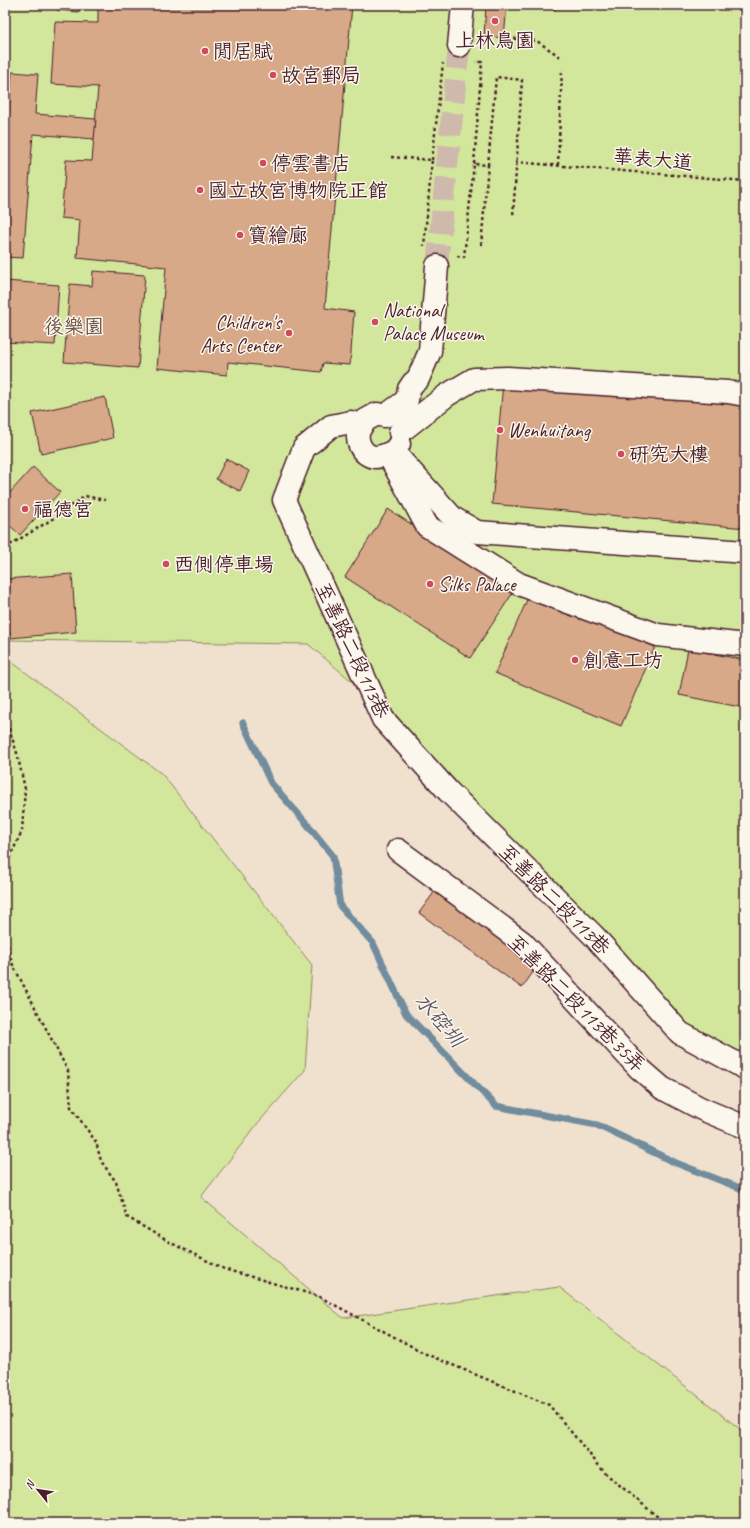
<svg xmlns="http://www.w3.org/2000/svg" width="750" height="1528" font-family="Caveat,'LXGW WenKai TC',sans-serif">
	<rect width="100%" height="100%" fill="#f0e0ce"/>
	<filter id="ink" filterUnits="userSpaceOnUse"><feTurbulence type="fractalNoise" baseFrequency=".025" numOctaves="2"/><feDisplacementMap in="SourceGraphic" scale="8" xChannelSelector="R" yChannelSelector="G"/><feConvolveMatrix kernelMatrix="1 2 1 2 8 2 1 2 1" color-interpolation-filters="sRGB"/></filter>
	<g filter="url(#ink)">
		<!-- green -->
		<g fill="#d2e79c" stroke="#8e8364">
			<polygon points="5,5 745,5 745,1057 689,1030 393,716 308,644 5,640"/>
			<polygon points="5,657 162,774 312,965 305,1070 258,1123 201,1197 343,1318 559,1287 745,1433 745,1523 5,1523"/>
		</g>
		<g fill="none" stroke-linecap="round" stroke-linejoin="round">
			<!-- stream -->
			<polyline stroke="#708c9d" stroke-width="7" points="243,723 271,783 307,824 333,856 340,906 373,943 406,1014 496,1106 597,1125 676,1163 745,1190"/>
		</g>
		<!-- building -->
		<g fill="#d7a988" stroke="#4a1f2b">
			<polygon points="58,5 80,5 79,12 57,10"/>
			<polygon points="98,5 352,5 325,308 354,312 350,365 323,363 321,372 228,362 227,375 157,368 166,267 77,258 80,220 61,218 66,160 92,161 98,87 51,84 55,22 98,23"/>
			<polygon points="486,5 507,5 504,38 484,36"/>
			<polygon points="12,72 38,74 35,114 96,119 94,139 33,134 23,258 5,257 5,162 7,131 5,131 5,112 9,113"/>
			<polygon points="93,271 145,275 138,368 64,362 70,284 92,286"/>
			<polygon points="5,281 59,285 55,345 5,342"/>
			<polygon points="503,383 745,404 745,528 492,504"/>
			<polygon points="105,397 113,438 41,454 32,413"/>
			<polygon points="226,459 249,471 240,491 216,479"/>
			<polygon points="33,467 60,492 20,535 5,521 5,498"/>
			<polygon points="388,509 514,591 470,658 345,577"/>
			<polygon points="72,574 76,632 10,638 5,579"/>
			<polygon points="530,593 655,647 621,726 495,673"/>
			<polygon points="688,649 745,660 745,708 679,695"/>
			<polygon points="435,891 538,965 522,988 419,913"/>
		</g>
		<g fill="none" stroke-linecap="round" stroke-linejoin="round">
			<!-- minor-tunnel -->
			<polyline stroke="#cfb9ad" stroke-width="22" stroke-dasharray="22 11" stroke-linecap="butt" points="437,266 459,46"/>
			<defs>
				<g id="minor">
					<polyline points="459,46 463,5"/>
					<polyline points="437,266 430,351 418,379 413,383 409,389 407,400 385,416 377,414 366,420 360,428 351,422 331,426 304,448 284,500 383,719 448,791 594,936 680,1033 745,1068"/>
					<path d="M360,428C354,438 361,456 375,457C379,457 386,455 390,453C394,451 397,449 399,444"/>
					<polyline points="400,432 447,395 474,379 508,378 728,392 745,395"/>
					<polyline points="388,454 427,526 519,584 658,635 745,645"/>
					<polyline points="399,458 453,518 477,532 745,552"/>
					<polyline points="398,850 522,942 639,1068 662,1088 702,1109 745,1127"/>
				</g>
			</defs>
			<!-- minor casing -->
			<use href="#minor" stroke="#4a1f2b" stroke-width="25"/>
			<!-- path -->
			<g stroke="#4a1f2b" stroke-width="2.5" stroke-dasharray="3 3" stroke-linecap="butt">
				<polyline points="547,5 555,9 566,5"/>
				<polyline points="571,5 574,7"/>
				<polyline points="706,5 706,6"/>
				<polyline points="508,38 537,41 562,58"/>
				<polyline points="391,157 432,160 424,246"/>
				<polyline points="432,160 443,63"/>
				<polyline points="515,162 745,181"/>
				<polyline points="474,164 482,62 476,62"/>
				<polyline points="488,165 496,77 522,80 513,216"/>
				<polyline points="558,165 562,69"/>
				<polyline points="457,256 464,257 474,164 488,165 481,246"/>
				<polyline points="5,548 59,515 85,496 105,500"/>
				<polyline points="5,717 17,753 25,789 22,831 8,861 5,909"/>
				<polyline points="5,934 12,963 68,1071 71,1107 96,1142 101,1161 116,1182 127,1217 169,1242 224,1269 318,1296 426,1354 549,1405 605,1473 665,1523"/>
			</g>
			<!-- minor -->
			<use href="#minor" stroke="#fbf7ec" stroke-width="22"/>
		</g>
	</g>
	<!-- markers -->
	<g fill="#d1495b" stroke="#fbf7ec" stroke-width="1.5">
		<circle cx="495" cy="21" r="4"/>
		<circle cx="205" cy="51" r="4"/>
		<circle cx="273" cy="75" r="4"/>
		<circle cx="263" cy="163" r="4"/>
		<circle cx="200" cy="190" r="4"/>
		<circle cx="240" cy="235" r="4"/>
		<circle cx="375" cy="322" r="4"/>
		<circle cx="289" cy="333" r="4"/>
		<circle cx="500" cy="430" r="4"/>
		<circle cx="621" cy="454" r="4"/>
		<circle cx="25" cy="509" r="4"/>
		<circle cx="166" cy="564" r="4"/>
		<circle cx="430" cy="584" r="4"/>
		<circle cx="575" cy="660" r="4"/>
	</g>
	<g text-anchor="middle" stroke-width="3" stroke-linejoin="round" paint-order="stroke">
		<!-- poi labels -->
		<g font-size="20" fill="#4a1f2b" stroke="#fbf7ec" text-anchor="start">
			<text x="495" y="47" text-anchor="middle">上林鳥園</text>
			<text x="213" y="58">閒居賦</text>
			<text x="281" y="82">故宮郵局</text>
			<text x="271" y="170">停雲書店</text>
			<text x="208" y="197">國立故宮博物院正館</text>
			<text x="248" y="242">寶繪廊</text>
			<text x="383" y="317">National<tspan x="383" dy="23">Palace Museum</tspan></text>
			<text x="281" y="329" text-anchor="end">Children's<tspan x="281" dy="23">Arts Center</tspan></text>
			<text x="508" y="437">Wenhuitang</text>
			<text x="629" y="461">研究大樓</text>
			<text x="33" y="516">福德宮</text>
			<text x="174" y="571">西側停車場</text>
			<text x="438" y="591">Silks Palace</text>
			<text x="583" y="667">創意工坊</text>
		</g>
		<!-- street labels -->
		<g font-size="20" fill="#4a1f2b" stroke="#fbf7ec">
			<text transform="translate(653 159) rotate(5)" y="7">華表大道</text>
			<text transform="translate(353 650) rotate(65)" y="7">至善路二段113巷</text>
			<text transform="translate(555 899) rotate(45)" y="7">至善路二段113巷</text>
			<text transform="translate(577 1003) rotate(45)" y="7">至善路二段113巷35弄</text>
		</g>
		<!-- park labels -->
		<g font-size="20" fill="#6c5147" stroke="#fbf7ec">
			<text x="74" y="333">後樂園</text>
		</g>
		<!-- water labels -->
		<g font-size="21" font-style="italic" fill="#5d5564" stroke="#fbf7ec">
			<text transform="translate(440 1020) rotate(49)" y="7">水硿圳</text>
		</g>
	</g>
	<!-- margin -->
	<rect width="750" height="1528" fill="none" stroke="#fbf7ec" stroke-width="20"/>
	<rect x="10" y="10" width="730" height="1508" fill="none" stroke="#4a1f2b" stroke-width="1.5" filter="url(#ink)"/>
	<!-- north arrow -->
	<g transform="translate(38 1490) rotate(300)" stroke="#fbf7ec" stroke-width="3" paint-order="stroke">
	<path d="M0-3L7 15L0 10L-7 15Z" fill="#4a1f2b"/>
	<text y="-6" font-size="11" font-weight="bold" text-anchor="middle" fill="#4a1f2b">N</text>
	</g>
</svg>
